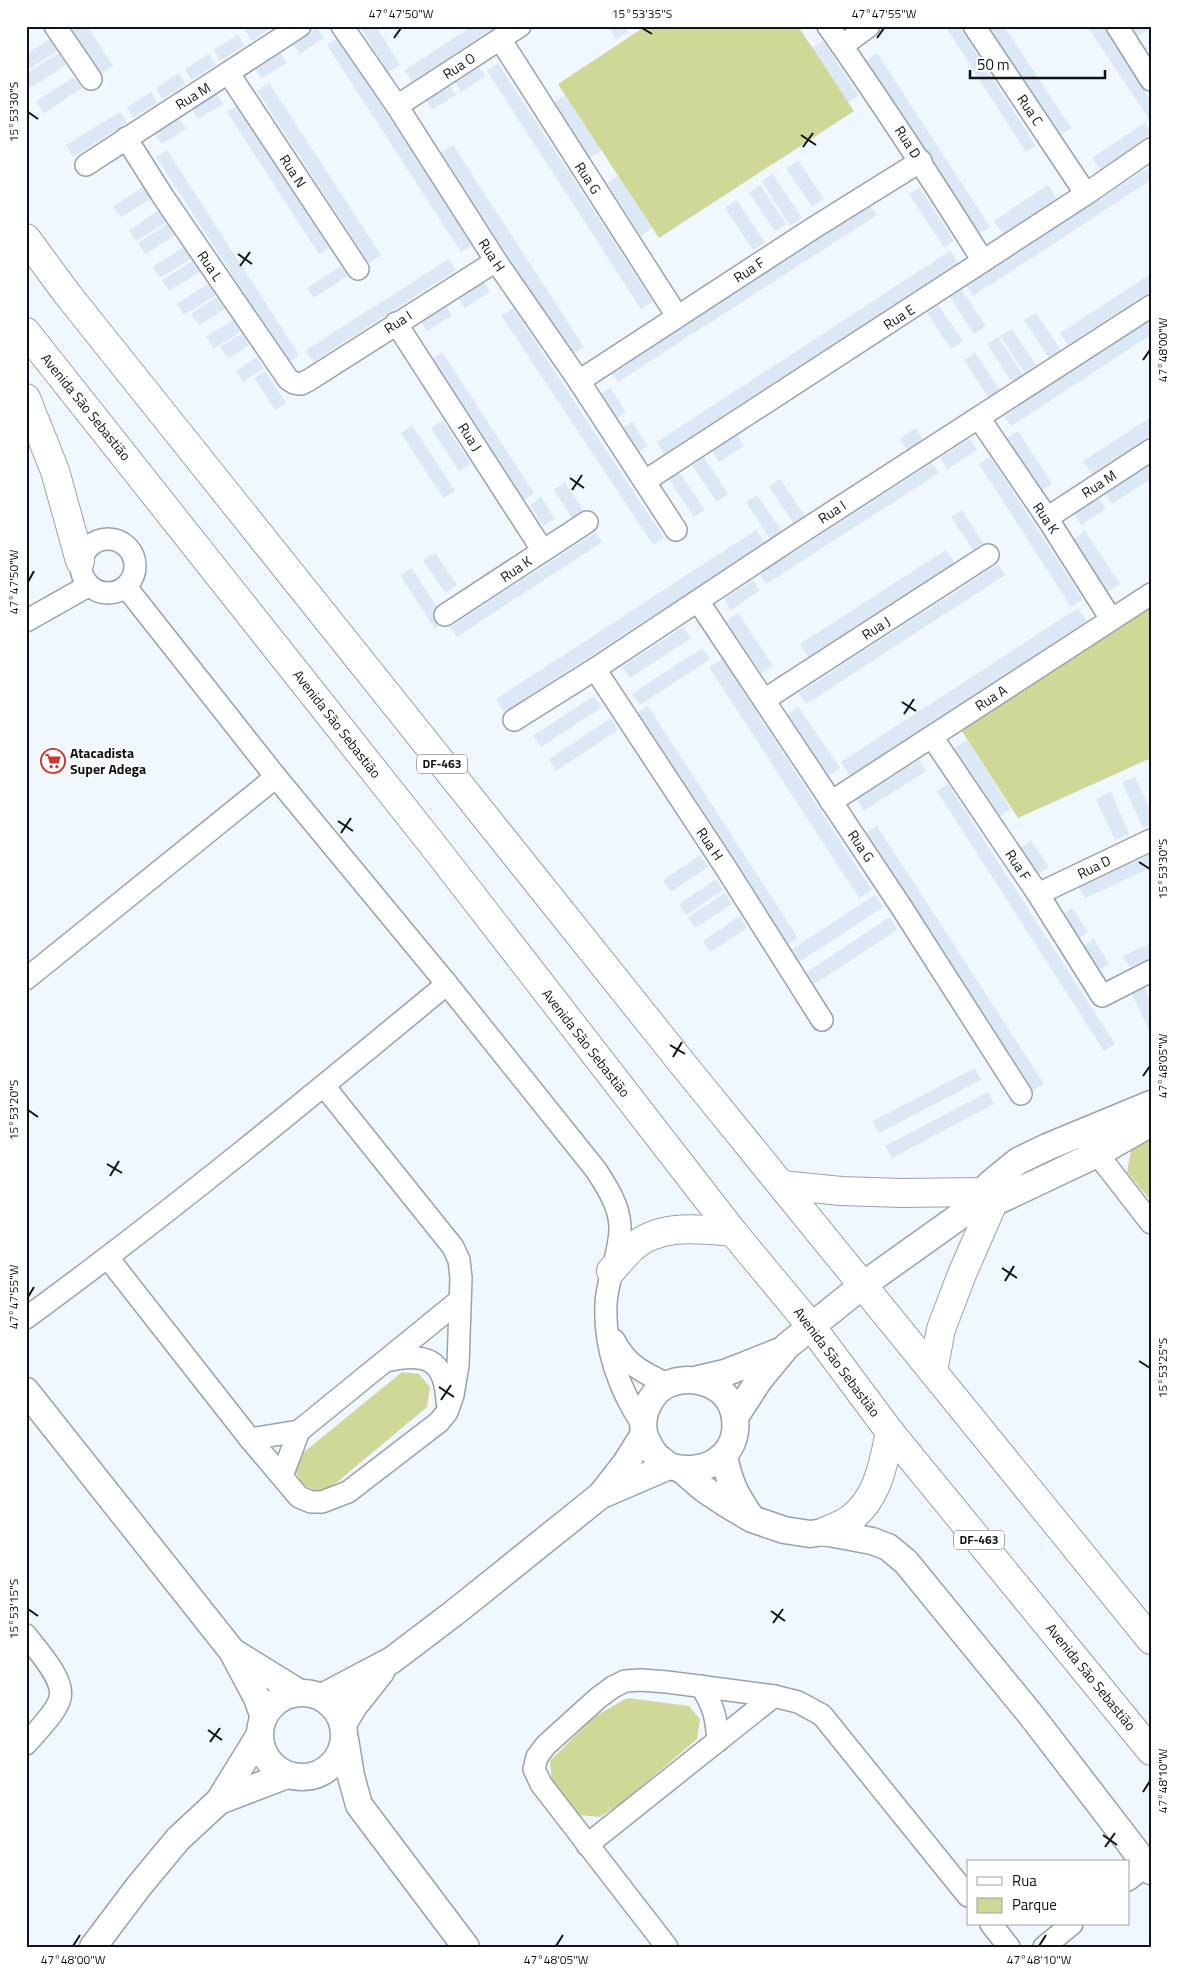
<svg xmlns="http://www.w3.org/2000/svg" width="1177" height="1973" font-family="'Titillium Web',sans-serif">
	<rect width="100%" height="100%" fill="#f0f7ff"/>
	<!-- built -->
	<g fill="#dce8f5">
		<polygon points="70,26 87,26 113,66 101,74"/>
		<polygon points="251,26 274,26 252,41 245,30"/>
		<polygon points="359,26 376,26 400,65 388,72"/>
		<polygon points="472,26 497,26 412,82 405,70"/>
		<polygon points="608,26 624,26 628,32 616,39"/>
		<polygon points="945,26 959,26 1036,146 1026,152"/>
		<polygon points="988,26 1004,26 1071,128 1059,136"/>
		<polygon points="1087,26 1103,26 1151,101 1151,122"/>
		<polygon points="1132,26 1151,26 1151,28 1138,36"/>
		<polygon points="317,28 324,38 300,54 293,44"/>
		<polygon points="238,35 245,46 220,61 214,50"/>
		<polygon points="338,38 472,245 461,252 327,45"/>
		<polygon points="50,39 57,51 26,71 26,54"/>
		<polygon points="823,41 859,96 847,103 811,48"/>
		<polygon points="280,52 287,63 262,78 255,68"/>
		<polygon points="59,53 66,65 28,89 26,87 26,74"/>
		<polygon points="877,53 990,227 978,234 866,61"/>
		<polygon points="209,54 216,65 191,80 185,69"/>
		<polygon points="498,63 653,302 641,309 487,71"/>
		<polygon points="479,67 485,76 461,92 455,82"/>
		<polygon points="179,73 186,84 162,99 156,88"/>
		<polygon points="74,77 82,88 44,113 36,101"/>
		<polygon points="269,83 381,255 369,263 257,91"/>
		<polygon points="450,86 456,95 432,110 426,101"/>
		<polygon points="151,92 157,103 133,118 127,107"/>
		<polygon points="217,93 223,104 198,119 192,109"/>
		<polygon points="565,95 602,150 589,158 554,103"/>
		<polygon points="237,105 329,248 319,254 227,112"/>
		<polygon points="120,112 127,123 73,157 66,145"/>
		<polygon points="179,118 186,129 162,144 154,133"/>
		<polygon points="1145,123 1151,133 1151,137 1100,170 1092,158"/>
		<polygon points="453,145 584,347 572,355 441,153"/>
		<polygon points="167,150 299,355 289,362 156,157"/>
		<polygon points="798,160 824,199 812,207 786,168"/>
		<polygon points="1151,166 1151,180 973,296 966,285"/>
		<polygon points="773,174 802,218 790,226 762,181"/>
		<polygon points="618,176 652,228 641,236 607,183"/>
		<polygon points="760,185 786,224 775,231 749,193"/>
		<polygon points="1048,185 1057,199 1003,234 994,221"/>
		<polygon points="145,186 152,198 121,217 113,206"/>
		<polygon points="920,188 954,241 944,247 909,194"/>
		<polygon points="737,200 765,243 753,250 725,208"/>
		<polygon points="870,205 877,215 618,382 611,372"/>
		<polygon points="161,209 168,221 136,241 129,230"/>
		<polygon points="169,223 176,234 145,254 138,243"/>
		<polygon points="185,246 192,258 160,278 153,267"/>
		<polygon points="950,251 958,263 664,454 657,442"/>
		<polygon points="449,259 456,270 313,362 306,350"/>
		<polygon points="194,260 201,271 169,291 162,280"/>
		<polygon points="341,266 348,276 314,298 307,288"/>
		<polygon points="1151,274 1151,291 1068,345 1060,333"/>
		<polygon points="483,281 490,292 465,308 458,298"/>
		<polygon points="209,283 216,295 184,315 177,304"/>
		<polygon points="961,289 986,326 974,334 950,297"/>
		<polygon points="217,297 225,309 199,325 191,314"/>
		<polygon points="445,305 452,316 427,331 421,321"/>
		<polygon points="938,305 963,341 951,349 927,313"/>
		<polygon points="513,308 664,538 653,545 501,315"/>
		<polygon points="1036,313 1061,350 1049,358 1024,320"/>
		<polygon points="233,320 240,332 214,349 206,337"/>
		<polygon points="1151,320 1151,335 1011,426 1004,416"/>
		<polygon points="1012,329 1036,365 1025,373 1000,336"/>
		<polygon points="241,334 249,345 228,359 220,347"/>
		<polygon points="998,337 1023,375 1012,382 987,344"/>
		<polygon points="442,352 534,493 523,501 431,359"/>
		<polygon points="975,353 1000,390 988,397 964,360"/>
		<polygon points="257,357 264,368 243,382 236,371"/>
		<polygon points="265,371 286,403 275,410 254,378"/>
		<polygon points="610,388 626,412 615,419 599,395"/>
		<polygon points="1151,417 1151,436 1092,474 1083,461"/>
		<polygon points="443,421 471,464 459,471 431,428"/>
		<polygon points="632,422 648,446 637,453 621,429"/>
		<polygon points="412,425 455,491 443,498 401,433"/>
		<polygon points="916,428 923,439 907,450 899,439"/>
		<polygon points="1018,431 1052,484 1041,491 1006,438"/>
		<polygon points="737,435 744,446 719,462 712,451"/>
		<polygon points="970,439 977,450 947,469 940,458"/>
		<polygon points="704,457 728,494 717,502 692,465"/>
		<polygon points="990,457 1083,599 1071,607 979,464"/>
		<polygon points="932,463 939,473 766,584 760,574"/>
		<polygon points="1151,464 1151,479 1112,504 1105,493"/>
		<polygon points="679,472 705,510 694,517 669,479"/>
		<polygon points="780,479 805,516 794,524 769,487"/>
		<polygon points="565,483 584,511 572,518 554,490"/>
		<polygon points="757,495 782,531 770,539 746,502"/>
		<polygon points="541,497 555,519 543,526 530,505"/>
		<polygon points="1099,498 1106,509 1081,525 1074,514"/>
		<polygon points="962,510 983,543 973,550 951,517"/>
		<polygon points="756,530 765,543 504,712 496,699"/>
		<polygon points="1085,531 1120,584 1107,592 1072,540"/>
		<polygon points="596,532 602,542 457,637 450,627"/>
		<polygon points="946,550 955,564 809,658 800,644"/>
		<polygon points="435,553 457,585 445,593 423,560"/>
		<polygon points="998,564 1005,575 806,704 799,693"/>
		<polygon points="412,568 446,622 435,629 400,575"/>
		<polygon points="753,580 760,590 731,610 724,599"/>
		<polygon points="1078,608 1087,621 850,776 841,762"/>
		<polygon points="738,613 773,666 761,674 726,621"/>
		<polygon points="683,627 691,638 630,678 622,667"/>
		<polygon points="702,648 710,659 640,705 632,694"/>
		<polygon points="722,659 872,890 859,898 709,667"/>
		<polygon points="594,696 602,707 541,747 533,736"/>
		<polygon points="648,706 798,938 787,945 637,713"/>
		<polygon points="798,707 840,768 828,776 787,715"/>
		<polygon points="611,718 618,730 556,771 549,759"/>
		<polygon points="967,740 1011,809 999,817 954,748"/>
		<polygon points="919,760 926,771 864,811 857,799"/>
		<polygon points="1135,777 1151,812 1151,825 1143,828 1122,782"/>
		<polygon points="948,784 1115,1044 1104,1051 937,791"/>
		<polygon points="1111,792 1129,834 1115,840 1096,799"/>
		<polygon points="877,826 1044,1084 1032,1091 865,833"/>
		<polygon points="1031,841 1049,867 1038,874 1020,848"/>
		<polygon points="1151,854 1151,868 1085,898 1078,887"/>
		<polygon points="700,855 708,867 671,892 663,880"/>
		<polygon points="716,879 723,890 686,915 679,904"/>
		<polygon points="725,893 732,904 695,928 688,917"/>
		<polygon points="875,895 883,907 799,962 791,950"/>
		<polygon points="1072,908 1088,932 1077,939 1062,915"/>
		<polygon points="740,916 747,928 710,952 703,941"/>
		<polygon points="890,917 897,930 814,984 806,973"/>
		<polygon points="1094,939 1109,964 1098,971 1082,947"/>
		<polygon points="1151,943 1151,958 1130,967 1122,956"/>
		<polygon points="1145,988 1151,1001 1150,1033 1132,994"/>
		<polygon points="975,1068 981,1080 879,1133 873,1121"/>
		<polygon points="988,1092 994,1104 892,1158 885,1146"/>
	</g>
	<!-- green -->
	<g fill="#cfd897">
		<polygon points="646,26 798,26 854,111 659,238 558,84"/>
		<polygon points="1151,602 1151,758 1018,818 958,725"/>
		<polygon points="1151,1137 1151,1201 1127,1172 1132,1145"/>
		<polygon points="402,1372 419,1374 430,1387 427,1407 330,1488 318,1492 303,1485 296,1473 298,1457"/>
		<polygon points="627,1698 689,1706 700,1719 697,1739 623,1802 600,1817 577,1815 552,1785 550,1761 594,1717"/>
	</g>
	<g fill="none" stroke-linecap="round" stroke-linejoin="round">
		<defs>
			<g id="minor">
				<polyline points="55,26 91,79"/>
				<polyline points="342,26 397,106 496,261 579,381 676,530"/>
				<path d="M828,26C882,103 933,181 983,261"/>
				<polyline points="974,26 1086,194"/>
				<polyline points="1117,26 1151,80"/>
				<polyline points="500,39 677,316"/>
				<polyline points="842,46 869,26"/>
				<polyline points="229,74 358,269"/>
				<polyline points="397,106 520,26"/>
				<polyline points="126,138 164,198 288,379 294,383 301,384 309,380 496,261"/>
				<polyline points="86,165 300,26"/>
				<polyline points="396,323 543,551"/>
				<polyline points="579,381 815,227 921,161"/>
				<polyline points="979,418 1047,518 1111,619"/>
				<polyline points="645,481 1086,194 1151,149"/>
				<polyline points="1047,518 1151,450"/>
				<circle cx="108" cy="566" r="27"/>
				<path d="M126,587L276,777L447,984L596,1170C607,1187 619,1205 620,1226C621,1252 607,1278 606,1304C604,1347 619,1390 643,1425"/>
				<polyline points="698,601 900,905 1021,1094"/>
				<polyline points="445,615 587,522"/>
				<polyline points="26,621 88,586"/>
				<polyline points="595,669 724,865 822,1020"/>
				<polyline points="764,700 988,555"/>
				<polyline points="514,720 595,669 794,537 1151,306"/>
				<polyline points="932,737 1038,894 1102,996 1151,971"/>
				<polyline points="831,802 1151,594"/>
				<polyline points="1038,894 1151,840"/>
				<polyline points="26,979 276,777"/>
				<polyline points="1088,1142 1151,1223"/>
				<polyline points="108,1258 250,1439 299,1497 311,1502 322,1502 348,1492 439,1422 447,1412 453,1395 458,1365 461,1278 459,1260 453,1247 324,1086"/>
				<path d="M26,1318C171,1212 309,1098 447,984"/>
				<path d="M614,1340C627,1365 642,1372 667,1384"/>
				<path d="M386,1361C425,1352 445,1358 447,1402"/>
				<polyline points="250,1439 299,1431 460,1300"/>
				<polyline points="282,1476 299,1431"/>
				<path d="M26,1635C37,1650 65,1679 60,1698C57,1712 36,1732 26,1744"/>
				<path d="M701,1686C714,1707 716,1716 718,1741"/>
				<polyline points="587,1845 774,1696"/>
				<polyline points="1128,1880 1146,1866"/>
				<polyline points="991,1924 1009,1947"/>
				<polyline points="667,1947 541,1784 534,1769 537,1757 546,1745 598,1698 613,1687 625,1681 641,1680 667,1682 774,1696 798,1702 822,1715 968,1896"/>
				<polyline points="1044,1947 1072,1924"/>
			</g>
			<g id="tertiary">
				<polyline points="967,1208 991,1183 1018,1161 1047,1147 1151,1104"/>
				<polyline points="699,1379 725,1373 783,1350"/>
				<polyline points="26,1391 232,1651 257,1698 263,1715"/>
				<polyline points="735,1417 759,1380 787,1346 863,1285 964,1213 987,1206 1097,1154 1151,1123"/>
				<path d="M724,1455C729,1482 735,1494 750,1516"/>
				<polyline points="682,1470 704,1489 725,1503 752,1519 784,1530 810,1534 824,1532 872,1541 888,1547 906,1562 1031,1715 1151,1871"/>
				<path d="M604,1494L669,1466C703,1477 740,1457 735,1418C731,1386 697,1374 671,1383C652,1389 640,1414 644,1433C645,1438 649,1445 652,1450C655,1456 663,1461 669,1466"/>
				<polyline points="235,1653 298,1692"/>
				<circle cx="302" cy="1735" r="42"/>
				<polyline points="322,1697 392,1660 454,1613 601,1495 626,1463 644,1434"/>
				<polyline points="343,1724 354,1706 381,1672"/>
				<polyline points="345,1739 351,1776 359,1805 466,1947"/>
				<polyline points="219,1801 287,1775"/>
				<polyline points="93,1947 139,1886 178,1839 219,1801 259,1736"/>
			</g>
			<g id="primary">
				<polyline points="26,238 68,295 682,1063 1151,1640"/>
				<polyline points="26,332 436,849 733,1232 811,1326 890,1432 1151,1751"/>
				<polyline points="26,398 55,471 80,561"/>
				<polyline points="782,1185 841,1191 902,1193 981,1192"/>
				<path d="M611,1271C618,1263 625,1255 632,1248C660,1223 699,1229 733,1232"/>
				<polyline points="933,1371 941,1329 962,1274 993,1203"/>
				<path d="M824,1532C832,1528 842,1525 849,1520C878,1499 883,1465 890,1432"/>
			</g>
		</defs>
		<!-- minor casing -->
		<use href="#minor" stroke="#99a2ab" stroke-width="24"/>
		<!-- tertiary casing -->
		<use href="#tertiary" stroke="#99a2ab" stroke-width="29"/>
		<!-- primary casing -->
		<use href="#primary" stroke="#99a2ab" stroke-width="30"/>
		<!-- minor -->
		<use href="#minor" stroke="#fff" stroke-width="21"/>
		<!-- tertiary -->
		<use href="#tertiary" stroke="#fff" stroke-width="26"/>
		<!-- primary -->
		<use href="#primary" stroke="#fff" stroke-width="28"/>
	</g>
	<!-- ticks -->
	<path fill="none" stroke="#101316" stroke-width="2" d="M642,28L652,34M394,38L401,28M877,38L884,28M28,112L38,119M801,135L816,145M803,147L813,133M238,254L252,264M240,266L250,252M1143,360L1150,350M570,478L584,488M572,490L582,475M28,582L34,571M902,702L916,711M904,714L914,699M338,821L353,831M341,833L351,818M1139,862L1150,869M670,1045L685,1054M673,1057L682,1042M1143,1076L1150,1066M28,1110L38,1117M107,1164L122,1173M110,1176L119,1161M1002,1268L1017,1278M1005,1281L1014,1266M28,1297L34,1287M1139,1361L1150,1368M439,1387L454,1397M441,1400L451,1385M28,1609L38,1616M771,1611L785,1621M773,1623L783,1609M208,1730L222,1740M210,1742L220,1728M1143,1792L1150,1781M1103,1835L1117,1845M1105,1847L1115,1833M73,1946L80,1935M556,1946L563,1935M1039,1946L1046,1935"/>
	<!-- icons -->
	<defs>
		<symbol id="supermarket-ring" viewBox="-11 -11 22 22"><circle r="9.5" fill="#fff" stroke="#c93b31" stroke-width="1.5"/><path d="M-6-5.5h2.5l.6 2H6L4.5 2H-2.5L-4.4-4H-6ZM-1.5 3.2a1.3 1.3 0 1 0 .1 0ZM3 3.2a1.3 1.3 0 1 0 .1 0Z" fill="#c93b31"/></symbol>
	</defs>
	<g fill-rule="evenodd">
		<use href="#supermarket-ring" x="39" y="747" width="28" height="28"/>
	</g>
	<g text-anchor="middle" stroke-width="4.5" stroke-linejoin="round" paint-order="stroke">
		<!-- shield labels -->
		<g fill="#fff" stroke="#585a5c" stroke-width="1">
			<rect x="417" y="754.5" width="50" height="19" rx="4"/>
			<rect x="954" y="1530.5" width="50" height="19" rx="4"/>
		</g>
		<g font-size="12" font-weight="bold" fill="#101316">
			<text x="442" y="768">DF-463</text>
			<text x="979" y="1544">DF-463</text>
		</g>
		<!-- street labels -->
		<g font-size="14" fill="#101316" stroke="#fff">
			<text transform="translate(459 66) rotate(-33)" y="5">Rua O</text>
			<text transform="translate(193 96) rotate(-32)" y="5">Rua M</text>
			<text transform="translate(1030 110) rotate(56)" y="5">Rua C</text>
			<text transform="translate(908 142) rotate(57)" y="5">Rua D</text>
			<text transform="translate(293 171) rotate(57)" y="5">Rua N</text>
			<text transform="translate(588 178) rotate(57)" y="5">Rua G</text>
			<text transform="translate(492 255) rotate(57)" y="5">Rua H</text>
			<text transform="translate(210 266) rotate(56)" y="5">Rua L</text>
			<text transform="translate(749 270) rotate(-33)" y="5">Rua F</text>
			<text transform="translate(899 317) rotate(-33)" y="5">Rua E</text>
			<text transform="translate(398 322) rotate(-33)" y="5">Rua I</text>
			<text transform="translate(86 407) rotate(51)" y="5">Avenida São Sebastião</text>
			<text transform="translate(470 437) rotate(57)" y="5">Rua J</text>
			<text transform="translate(1099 484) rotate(-33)" y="5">Rua M</text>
			<text transform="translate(832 512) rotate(-33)" y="5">Rua I</text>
			<text transform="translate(1046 518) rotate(56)" y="5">Rua K</text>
			<text transform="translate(516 569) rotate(-34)" y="5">Rua K</text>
			<text transform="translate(876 628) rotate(-33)" y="5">Rua J</text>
			<text transform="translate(991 698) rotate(-33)" y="5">Rua A</text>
			<text transform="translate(337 724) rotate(52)" y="5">Avenida São Sebastião</text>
			<text transform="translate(710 844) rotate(56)" y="5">Rua H</text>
			<text transform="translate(861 846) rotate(56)" y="5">Rua G</text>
			<text transform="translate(1018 865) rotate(57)" y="5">Rua F</text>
			<text transform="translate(1094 867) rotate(-26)" y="5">Rua D</text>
			<text transform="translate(586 1043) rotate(52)" y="5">Avenida São Sebastião</text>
			<text transform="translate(837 1362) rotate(53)" y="5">Avenida São Sebastião</text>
			<text transform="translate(1091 1677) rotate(51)" y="5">Avenida São Sebastião</text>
		</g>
		<!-- poi labels -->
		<g font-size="14" font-weight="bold" fill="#101316" stroke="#fff" text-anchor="start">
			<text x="70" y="758">Atacadista<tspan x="70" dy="16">Super Adega</tspan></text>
		</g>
	</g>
	<!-- border -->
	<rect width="1177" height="1973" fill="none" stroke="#ffffff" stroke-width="55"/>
	<!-- legend -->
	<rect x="967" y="1860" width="162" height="65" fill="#ffffff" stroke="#9fa1a2"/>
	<rect x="977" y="1877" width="25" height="8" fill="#ffffff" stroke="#9fa1a2"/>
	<text x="1012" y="1886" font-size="15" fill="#101316">Rua</text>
	<rect x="977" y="1898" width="25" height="15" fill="#cfd897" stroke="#9fa1a2"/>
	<text x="1012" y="1910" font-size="15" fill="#101316">Parque</text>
	<!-- scale -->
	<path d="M970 70v8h135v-8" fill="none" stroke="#101316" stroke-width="2.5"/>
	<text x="977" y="70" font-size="15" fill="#101316" stroke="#ffffff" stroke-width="4" paint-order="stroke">50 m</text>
	<rect x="28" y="28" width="1122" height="1918" fill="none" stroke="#101316" stroke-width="2"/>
	<g font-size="12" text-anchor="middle" fill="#101316">
		<text x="401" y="18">47°47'50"W</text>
		<text x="642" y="18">15°53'35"S</text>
		<text x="884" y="18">47°47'55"W</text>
		<text transform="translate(14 112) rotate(-90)" y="4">15°53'30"S</text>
		<text transform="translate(1163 350) rotate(-90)" y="4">47°48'00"W</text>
		<text transform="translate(14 582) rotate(-90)" y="4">47°47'50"W</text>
		<text transform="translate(1163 869) rotate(-90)" y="4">15°53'30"S</text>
		<text transform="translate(1163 1066) rotate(-90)" y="4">47°48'05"W</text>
		<text transform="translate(14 1110) rotate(-90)" y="4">15°53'20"S</text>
		<text transform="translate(14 1297) rotate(-90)" y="4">47°47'55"W</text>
		<text transform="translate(1163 1368) rotate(-90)" y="4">15°53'25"S</text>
		<text transform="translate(14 1609) rotate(-90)" y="4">15°53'15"S</text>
		<text transform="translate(1163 1781) rotate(-90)" y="4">47°48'10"W</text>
		<text x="73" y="1964">47°48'00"W</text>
		<text x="556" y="1964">47°48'05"W</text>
		<text x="1039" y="1964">47°48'10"W</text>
	</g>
</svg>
